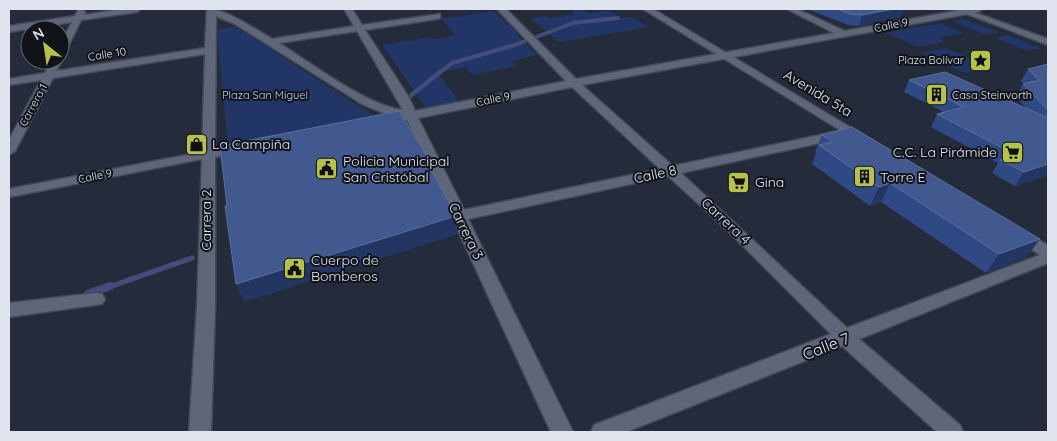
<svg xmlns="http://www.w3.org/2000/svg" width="1057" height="441" font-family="Quicksand,sans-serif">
	<rect width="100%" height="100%" fill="#242b3a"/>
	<!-- green -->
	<g fill="#213666">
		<polygon points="582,9 587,13 608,10 621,18 631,17 649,27 559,42 530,18 547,16 551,18 574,14 571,11"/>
		<polygon points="493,11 516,31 518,36 537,55 512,61 516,66 473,75 465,67 438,73 459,101 426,108 382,45 431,37 437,39 456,35 441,19"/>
		<polygon points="963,19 999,32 986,35 951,21"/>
		<polygon points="940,23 964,33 938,38 945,42 918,47 886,33"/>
		<polygon points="235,26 376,117 228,146 217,30"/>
		<polygon points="1008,35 1041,48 1027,51 995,38"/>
		<polygon points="946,48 992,67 965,73 920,53"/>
	</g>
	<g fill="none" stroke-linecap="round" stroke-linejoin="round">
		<!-- stream-far3 -->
		<polyline stroke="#444c7a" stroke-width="4" points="438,74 452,63 515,45 573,23 618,18"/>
		<!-- stream-far2 -->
		<polyline stroke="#444c7a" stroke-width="4.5" points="409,97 440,72"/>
		<!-- stream-far1 -->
		<polyline stroke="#444c7a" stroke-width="5.5" points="106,288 192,258"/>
		<!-- stream -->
		<polyline stroke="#444c7a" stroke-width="8" points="88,294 110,286"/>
		<defs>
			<g id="minor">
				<polygon points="81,9 85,12 84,15 122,9 141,9 137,12 81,20 65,53 60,56 60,44 72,22 9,32 9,26 75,16 78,10"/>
				<path d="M207,9C225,8 255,29 272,39L354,26L344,9H352L362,25L440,14V18L437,19L365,30L408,96L415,111L566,81L497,9H506L576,79L834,33L787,9H797L845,31L966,9H982L978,12L582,85L673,166L839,131L843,132L845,135L843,138L681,173L847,328L1048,252V263L859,339L960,425L963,432H937L842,346L626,432H591L594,425L831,334L728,231L668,176L468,219L573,432H551L407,120L383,125L379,124L377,121L379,118L391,116L362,104L235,24L216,16L215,149L240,144L246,148L245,151L215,157V306L211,432H189L197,306L202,159L9,197V189L202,152L205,54L53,78L15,151L9,155V140L41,80L9,85V79L45,73L52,60H60V58L62,60L56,71L205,48ZM357,31L403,110C367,106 311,63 279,43ZM572,87L660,169L464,210L418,118Z"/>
				<polygon points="96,293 102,294 105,299 102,304 9,317 9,303"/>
			</g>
			<g id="tertiary">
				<polygon points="643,9 653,9 868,138 866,141 858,141"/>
				<polygon points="954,9 965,9 1048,39 1048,45"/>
				<polygon points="1018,229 1048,245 1048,257 1042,256 1013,238 1010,234 1013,230"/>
			</g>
		</defs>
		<!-- minor casing -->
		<use href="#minor" stroke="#444956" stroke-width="3"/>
		<!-- tertiary casing -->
		<use href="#tertiary" stroke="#444956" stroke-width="3"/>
		<!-- minor -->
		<use href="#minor" fill="#5e6779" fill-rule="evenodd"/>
		<!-- tertiary -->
		<use href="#tertiary" fill="#5e6779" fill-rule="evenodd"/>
	</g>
	<!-- wall -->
	<g fill="#2f4984">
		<polygon points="807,9 904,9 901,17 859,26 848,25"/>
		<polygon points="1048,64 1048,175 1015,186 992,173 998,163 931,127 937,114 944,112 904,92 909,80 1027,109 1016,96 1023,84 1024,84 1021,81 1028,69"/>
		<polygon points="822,135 1026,258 986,273 881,202 870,206 812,164 816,153 815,152"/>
	</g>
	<!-- shaded-wall -->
	<g fill="#233662">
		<polygon points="894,9 904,9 901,17 859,26 862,15"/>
		<polygon points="1048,164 1048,175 1015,186 1024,172"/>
		<polygon points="890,183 881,202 870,206 879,187"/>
		<polygon points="456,216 458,234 244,302 236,284"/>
		<polygon points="1040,239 1026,258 986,273 999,254"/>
	</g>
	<!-- building -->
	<g fill="#42598f" stroke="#5b6f9e">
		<polygon points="837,9 894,9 862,15 851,14"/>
		<polygon points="1048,64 1048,110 1023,84 1039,80 1028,69"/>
		<polygon points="945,72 1048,118 1048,164 1024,172 1000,160 1016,155 937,114 964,107 909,80"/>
		<polygon points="399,111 429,159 426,160 456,216 236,284 225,206 227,206 220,146"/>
		<polygon points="852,127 1040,239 999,254 890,183 879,187 819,145 833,142 822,135"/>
	</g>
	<!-- icons -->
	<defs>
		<symbol id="sight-square" viewBox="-11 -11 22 22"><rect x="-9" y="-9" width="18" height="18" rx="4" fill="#b6c249" stroke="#10131a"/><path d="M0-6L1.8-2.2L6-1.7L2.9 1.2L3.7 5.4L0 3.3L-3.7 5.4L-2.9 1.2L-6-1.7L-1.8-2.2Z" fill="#111"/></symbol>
		<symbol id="building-square" viewBox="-11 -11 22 22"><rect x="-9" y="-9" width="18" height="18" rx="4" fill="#b6c249" stroke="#10131a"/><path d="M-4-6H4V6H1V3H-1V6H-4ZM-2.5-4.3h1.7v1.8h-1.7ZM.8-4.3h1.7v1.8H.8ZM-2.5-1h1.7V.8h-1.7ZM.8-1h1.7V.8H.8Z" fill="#111"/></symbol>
		<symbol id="shop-square" viewBox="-11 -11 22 22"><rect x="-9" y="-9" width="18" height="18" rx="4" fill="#b6c249" stroke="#10131a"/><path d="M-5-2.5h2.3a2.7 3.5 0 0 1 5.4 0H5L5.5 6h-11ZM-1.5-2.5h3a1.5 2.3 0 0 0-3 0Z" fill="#111"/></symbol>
		<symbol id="supermarket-square" viewBox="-11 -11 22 22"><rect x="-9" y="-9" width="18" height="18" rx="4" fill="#b6c249" stroke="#10131a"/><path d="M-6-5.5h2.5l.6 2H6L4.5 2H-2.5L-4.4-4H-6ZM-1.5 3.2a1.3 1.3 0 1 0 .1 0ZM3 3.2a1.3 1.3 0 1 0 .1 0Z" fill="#111"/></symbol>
		<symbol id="civic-square" viewBox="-11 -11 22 22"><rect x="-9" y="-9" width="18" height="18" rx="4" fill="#b6c249" stroke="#10131a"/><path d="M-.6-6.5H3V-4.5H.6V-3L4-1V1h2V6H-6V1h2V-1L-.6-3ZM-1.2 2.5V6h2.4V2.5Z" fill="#111"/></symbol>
	</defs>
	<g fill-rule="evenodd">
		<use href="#sight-square" x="968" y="48" width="25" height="25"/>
		<use href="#building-square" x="924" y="82" width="25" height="25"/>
		<use href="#shop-square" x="184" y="132" width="25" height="25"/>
		<use href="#supermarket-square" x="1000" y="140" width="25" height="25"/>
		<use href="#civic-square" x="314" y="156" width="25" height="25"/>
		<use href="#building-square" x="852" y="164" width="25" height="25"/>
		<use href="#supermarket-square" x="726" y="170" width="25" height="25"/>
		<use href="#civic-square" x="282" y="256" width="25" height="25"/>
	</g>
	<g text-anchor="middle" stroke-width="4" stroke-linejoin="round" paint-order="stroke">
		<!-- far-street labels -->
		<g font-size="11" fill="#dfe4ee" stroke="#10131a">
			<text transform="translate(891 25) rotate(-11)" y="4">Calle 9</text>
			<text transform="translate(107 54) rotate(-9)" y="4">Calle 10</text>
			<text transform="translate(493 99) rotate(-11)" y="4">Calle 9</text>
			<text transform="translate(33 105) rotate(-62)" y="4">Carrera 1</text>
			<text transform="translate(95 176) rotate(-11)" y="4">Calle 9</text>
		</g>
		<!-- far-poi labels -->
		<g font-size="11" fill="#dfe4ee" stroke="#10131a" text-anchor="end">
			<text x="964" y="64">Plaza Bolívar</text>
			<text x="952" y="99" text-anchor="start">Casa Steinvorth</text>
		</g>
		<!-- far-park labels -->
		<g font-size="11" fill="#bdd0f6" stroke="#10131a">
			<text x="265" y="99">Plaza San Miguel</text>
		</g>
		<!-- street labels -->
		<g font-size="14" fill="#dfe4ee" stroke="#10131a">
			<text transform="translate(818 93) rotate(31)" y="5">Avenida 5ta</text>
			<text transform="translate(655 174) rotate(-12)" y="5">Calle 8</text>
			<text transform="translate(206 220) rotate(-90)" y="5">Carrera 2</text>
			<text transform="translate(726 221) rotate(43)" y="5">Carrera 4</text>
			<text transform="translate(466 231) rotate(64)" y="5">Carrera 3</text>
		</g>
		<!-- poi labels -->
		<g font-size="14" fill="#dfe4ee" stroke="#10131a" text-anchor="start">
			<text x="212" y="149">La Campiña</text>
			<text x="997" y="157" text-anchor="end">C.C. La Pirámide</text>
			<text x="343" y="166">Policia Municipal<tspan x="343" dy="16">San Cristóbal</tspan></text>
			<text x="880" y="182">Torre E</text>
			<text x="755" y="187">Gina</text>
			<text x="311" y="265">Cuerpo de<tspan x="311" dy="16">Bomberos</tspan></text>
		</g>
		<!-- near-street labels -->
		<g font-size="16" fill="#dfe4ee" stroke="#10131a">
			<text transform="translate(826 346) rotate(-21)" y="6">Calle 7</text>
		</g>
	</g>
	<!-- border -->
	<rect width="1057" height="441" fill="none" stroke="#dfe4ee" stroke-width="20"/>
	<!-- north arrow -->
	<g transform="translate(45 45) rotate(330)"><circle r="24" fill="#10131a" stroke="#63676f"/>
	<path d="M0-4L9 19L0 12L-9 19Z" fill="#b6c249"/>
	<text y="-8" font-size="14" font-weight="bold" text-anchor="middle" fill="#dfe4ee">N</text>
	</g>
</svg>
